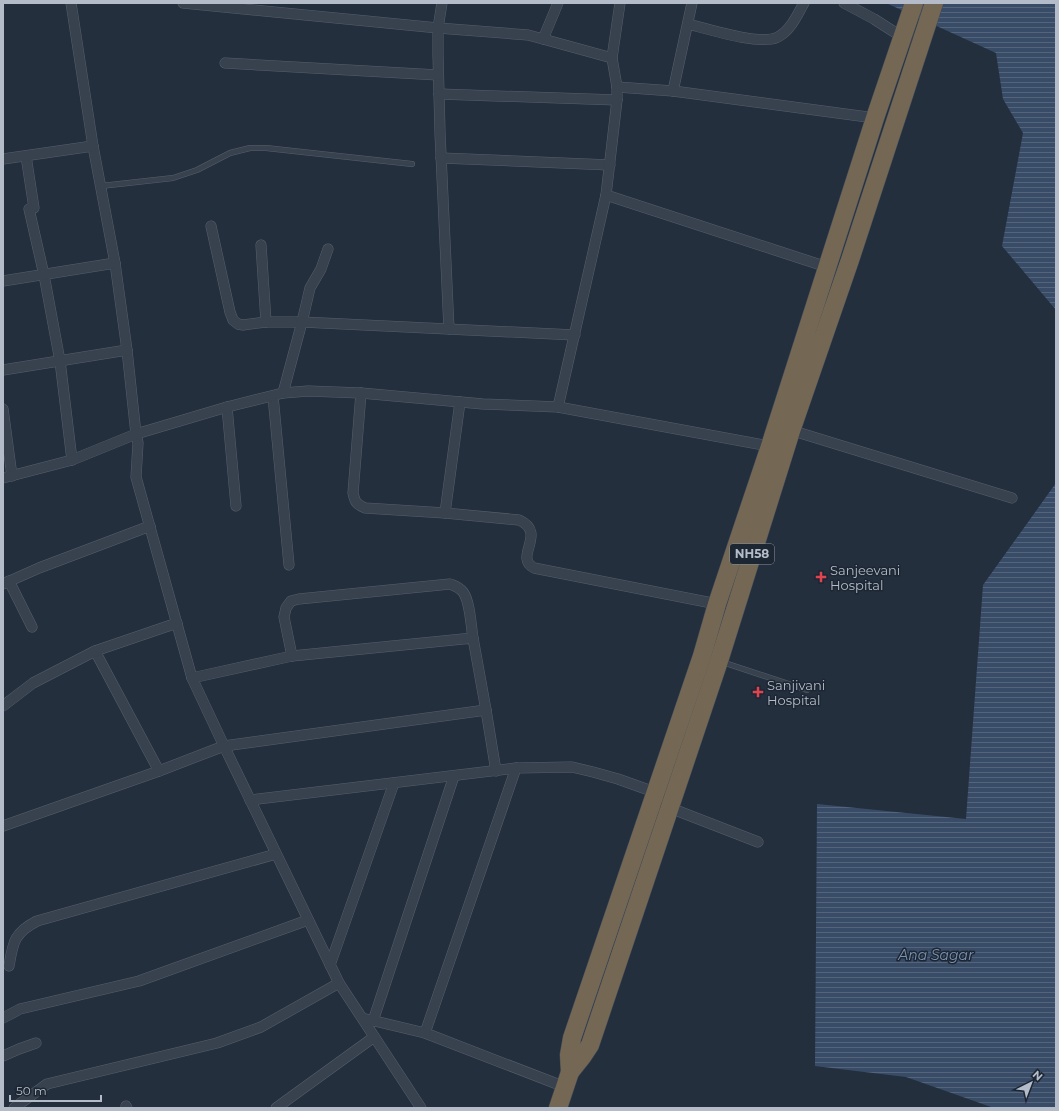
<svg xmlns="http://www.w3.org/2000/svg" width="1059" height="1111" font-family="Montserrat,sans-serif">
	<defs>
		<pattern id="water-rules" width="6" height="5" patternUnits="userSpaceOnUse"><rect width="6" height="5" fill="#394c67"/><path d="M0 2.5h6" fill="none" stroke="#53647b"/></pattern>
	</defs>
	<rect width="100%" height="100%" fill="#242f3e"/>
	<!-- water -->
	<g fill="url(#water-rules)">
		<polygon points="886,3 1056,3 1056,310 1002,246 1023,133 1003,99 996,53"/>
		<polygon points="1056,483 1056,1108 994,1108 906,1077 815,1066 817,804 966,819 983,585"/>
	</g>
	<g fill="none" stroke-linecap="round" stroke-linejoin="round">
		<defs>
			<g id="lane">
				<polyline points="101,186 173,178 197,170 230,153 250,148 266,148 412,164"/>
				<polyline points="722,662 807,690"/>
			</g>
			<g id="street">
				<polyline points="71,3 93,146 115,263 127,350 136,434 138,443 136,477 192,678 224,746 339,983 421,1108"/>
				<polyline points="183,3 438,28 528,35 543,39 558,3"/>
				<polyline points="442,3 438,28 438,54 440,133 449,329"/>
				<polyline points="844,3 874,19 902,37 920,43"/>
				<path d="M688,24C708,29 761,46 778,37C791,30 797,15 804,3"/>
				<polyline points="543,39 612,58"/>
				<polyline points="225,63 438,75"/>
				<polyline points="617,87 612,58 620,3"/>
				<polyline points="673,91 692,3"/>
				<polyline points="439,94 617,100"/>
				<polyline points="26,156 34,208"/>
				<polyline points="441,158 610,165"/>
				<polyline points="3,159 93,146"/>
				<polyline points="29,209 44,275 60,361 72,460"/>
				<polyline points="211,226 230,312 233,320 238,324 243,325 266,322 302,322 310,288 321,269 328,249"/>
				<polyline points="261,245 266,322"/>
				<polyline points="827,267 606,195 617,100 617,87 673,91 875,118"/>
				<polyline points="3,281 115,263"/>
				<polyline points="3,370 127,350"/>
				<polyline points="283,393 302,322 575,335"/>
				<path d="M361,393L353,493C355,502 356,504 365,508L445,513"/>
				<polyline points="273,396 289,565"/>
				<path d="M460,402L445,513L519,520C548,533 513,557 534,568L717,604"/>
				<polyline points="227,407 236,506"/>
				<polyline points="558,407 606,195"/>
				<polyline points="3,409 12,476"/>
				<polyline points="787,429 1012,498"/>
				<polyline points="3,478 72,460 136,434 227,407 283,393 308,391 361,393 483,404 558,407 774,447"/>
				<polyline points="9,581 32,627"/>
				<polyline points="3,584 39,568 150,526"/>
				<polyline points="95,651 159,771"/>
				<path d="M292,656L284,617L286,608L291,601L299,599L450,584C455,586 459,587 463,592C470,601 471,626 473,638"/>
				<polyline points="192,678 292,656 473,638 486,710"/>
				<polyline points="3,706 33,683 95,651 177,623"/>
				<polyline points="516,768 572,767 593,772 618,779 660,794"/>
				<polyline points="250,800 516,768 425,1033 565,1087"/>
				<polyline points="665,806 758,842"/>
				<polyline points="3,826 159,771 224,746 486,710 496,771"/>
				<polyline points="330,965 394,783"/>
				<path d="M9,966C13,942 14,933 37,921L276,854"/>
				<polyline points="3,1018 20,1009 139,981 308,920"/>
				<polyline points="366,1019 425,1033"/>
				<polyline points="373,1021 454,776"/>
				<polyline points="3,1056 19,1049 36,1043"/>
				<polyline points="126,1106 127,1108"/>
				<polyline points="14,1108 47,1084 217,1043 261,1027 339,983"/>
				<polyline points="276,1108 374,1037"/>
			</g>
			<g id="highway">
				<polyline points="570,1072 582,1057 590,1045 719,661 791,431 850,260 934,3"/>
				<polyline points="558,1108 570,1072 569,1055 572,1038 702,656 717,604 770,446 875,118 914,3"/>
			</g>
		</defs>
		<!-- lane casing -->
		<use href="#lane" stroke="#565f6c" stroke-width="6"/>
		<!-- street casing -->
		<use href="#street" stroke="#565f6c" stroke-width="11"/>
		<!-- highway casing -->
		<use href="#highway" stroke="#434c59" stroke-width="19"/>
		<!-- lane -->
		<use href="#lane" stroke="#38414e" stroke-width="5"/>
		<!-- street -->
		<use href="#street" stroke="#38414e" stroke-width="10"/>
		<!-- highway -->
		<use href="#highway" stroke="#746855" stroke-width="18"/>
	</g>
	<!-- markers -->
	<g fill="#e0444e" stroke="#1d2633" stroke-width="1.5">
		<path d="M819 571h4v4h4v4h-4v4h-4v-4h-4v-4h4z"/>
		<path d="M756 686h4v4h4v4h-4v4h-4v-4h-4v-4h4z"/>
	</g>
	<g text-anchor="middle" stroke-width="3" stroke-linejoin="round" paint-order="stroke">
		<!-- shield labels -->
		<rect fill="#1d2633" stroke="#878f9c" stroke-width="1" x="730" y="544" width="44" height="20" rx="3"/>
		<g font-size="12" font-weight="bold" fill="#b4bcc9">
			<text x="752" y="558">NH58</text>
		</g>
		<!-- poi labels -->
		<g font-size="13" fill="#b4bcc9" stroke="#1d2633" text-anchor="start">
			<text x="830" y="575">Sanjeevani<tspan x="830" dy="15">Hospital</tspan></text>
			<text x="767" y="690">Sanjivani<tspan x="767" dy="15">Hospital</tspan></text>
		</g>
		<!-- water labels -->
		<g font-size="14" font-style="italic" fill="#7c92b1" stroke="#1d2633">
			<text x="936" y="960">Ana Sagar</text>
		</g>
	</g>
	<!-- border -->
	<rect width="1059" height="1111" fill="none" stroke="#b4bcc9" stroke-width="8"/>
	<!-- north arrow -->
	<g transform="translate(1031 1083) rotate(42)" stroke="#1d2633" stroke-width="3" paint-order="stroke">
	<path d="M0-3L7 15L0 10L-7 15Z" fill="#b4bcc9"/>
	<text y="-6" font-size="11" font-weight="bold" text-anchor="middle" fill="#b4bcc9">N</text>
	</g>
	<!-- scale -->
	<path d="M10 1095v6h91v-6" fill="none" stroke="#b4bcc9" stroke-width="2"/>
	<text x="16" y="1095" font-size="12" fill="#b4bcc9" stroke="#1d2633" stroke-width="3" paint-order="stroke">50 m</text>
</svg>
